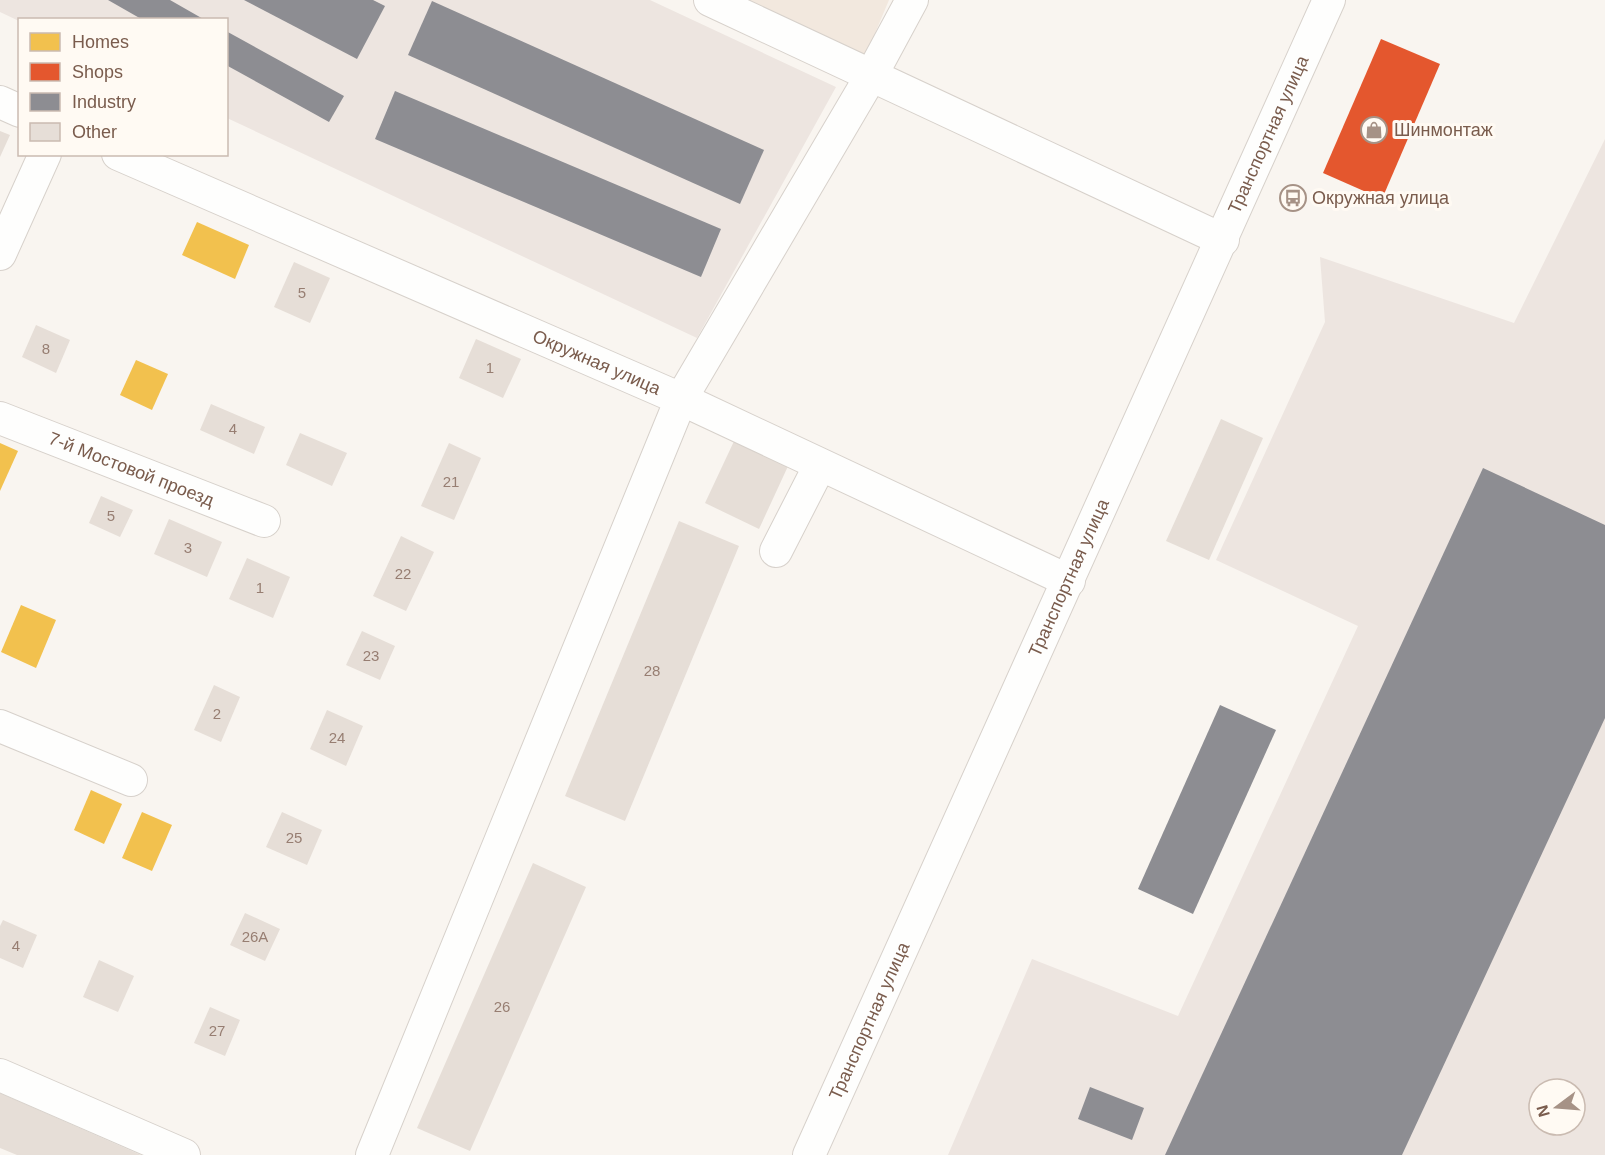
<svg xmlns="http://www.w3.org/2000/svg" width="1605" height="1155" font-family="Arial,sans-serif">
	<rect width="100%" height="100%" fill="#f9f5f0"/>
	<!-- residential -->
	<polygon fill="#f2e8de" points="741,0 889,0 865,57"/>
	<!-- industrial -->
	<g fill="#ede5e0" fill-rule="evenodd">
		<polygon points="0,0 650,0 836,87 697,338 227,118 226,20 19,21 0,12"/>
		<path d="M1605,139V1155H948L1032,959L1178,1016L1358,626L1216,560L1325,322L1320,257L1514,323ZM1539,1089H1575V1125H1539Z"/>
	</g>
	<!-- homes -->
	<g fill="#f2c14e">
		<polygon points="197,222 249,245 235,279 182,255"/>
		<polygon points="136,360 168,374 152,410 120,395"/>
		<polygon points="0,443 18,451 0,491"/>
		<polygon points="21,605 56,620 36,668 1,652"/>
		<polygon points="91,790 122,804 104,844 74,830"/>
		<polygon points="142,812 172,825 152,871 122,858"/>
	</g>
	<!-- shops -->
	<polygon fill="#e4572e" points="1381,39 1440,64 1382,199 1323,173"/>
	<!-- industry -->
	<g fill="#8d8d92">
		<polygon points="108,0 170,0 205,20 143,20"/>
		<polygon points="244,0 373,0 385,6 357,59"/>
		<polygon points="432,1 764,150 740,204 408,55"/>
		<polygon points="226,31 344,96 329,122 226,65"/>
		<polygon points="395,91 721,229 701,277 375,139"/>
		<polygon points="1483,468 1605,525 1605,718 1402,1155 1165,1155"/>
		<polygon points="1220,705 1276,730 1193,914 1138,889"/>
		<polygon points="1090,1087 1144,1108 1132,1140 1078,1119"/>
	</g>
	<!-- building -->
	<g fill="#e6ded7">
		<polygon points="0,131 10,135 0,157"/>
		<polygon points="294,262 330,278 310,323 274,307"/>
		<polygon points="36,325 70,340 56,373 22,357"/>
		<polygon points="476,339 521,359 503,398 459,378"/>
		<polygon points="211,404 265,427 254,454 200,430"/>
		<polygon points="1221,419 1263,438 1209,560 1166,541"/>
		<polygon points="300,433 347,453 332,486 286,465"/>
		<polygon points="735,439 789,464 759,529 705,503"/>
		<polygon points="449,443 481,458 454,520 421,506"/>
		<polygon points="101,496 133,510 120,537 89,523"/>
		<polygon points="169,519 222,542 207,577 154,554"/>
		<polygon points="679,521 739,546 625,821 565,796"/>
		<polygon points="401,536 434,552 406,611 373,596"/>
		<polygon points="247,558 290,577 273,618 229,599"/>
		<polygon points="362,631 395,646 380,680 346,665"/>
		<polygon points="214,685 240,697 221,742 194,730"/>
		<polygon points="327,710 363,726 346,766 310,749"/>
		<polygon points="282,812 322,830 307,865 266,847"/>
		<polygon points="533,863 586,887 470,1151 417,1128"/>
		<polygon points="245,913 280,929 265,961 230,945"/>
		<polygon points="3,920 37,935 23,968 0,958 0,926"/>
		<polygon points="99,960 134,976 118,1012 83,997"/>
		<polygon points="210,1007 240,1020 225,1056 194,1043"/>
		<polygon points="0,1093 141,1155 17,1155 0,1148"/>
	</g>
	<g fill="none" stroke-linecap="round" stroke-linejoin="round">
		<defs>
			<g id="minor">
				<polyline points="710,0 1223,240"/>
				<polyline points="0,102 20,111"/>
				<path id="s1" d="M118,154L681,399L1069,581"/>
				<polyline points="0,254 45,154"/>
				<path id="s2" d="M0,418L264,521"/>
				<polyline points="776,551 820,465"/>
				<polyline points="0,726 131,780"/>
				<polyline points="0,1075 184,1155"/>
				<polyline points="372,1155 681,399 871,76 912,0"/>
				<path id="s3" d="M809,1155L1329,0"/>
			</g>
		</defs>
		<!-- minor casing -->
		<use href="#minor" stroke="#d7d1cb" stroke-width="34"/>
		<!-- minor -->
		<use href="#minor" stroke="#fefefd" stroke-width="32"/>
	</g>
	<!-- icons -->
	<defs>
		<symbol id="shop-ring" viewBox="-11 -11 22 22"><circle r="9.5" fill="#fffaf3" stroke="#a69286" stroke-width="1.5"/><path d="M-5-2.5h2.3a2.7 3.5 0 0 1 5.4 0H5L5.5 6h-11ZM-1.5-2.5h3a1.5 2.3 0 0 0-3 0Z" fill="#a69286"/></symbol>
		<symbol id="bus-ring" viewBox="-11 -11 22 22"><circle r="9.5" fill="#fffaf3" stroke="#a69286" stroke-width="1.5"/><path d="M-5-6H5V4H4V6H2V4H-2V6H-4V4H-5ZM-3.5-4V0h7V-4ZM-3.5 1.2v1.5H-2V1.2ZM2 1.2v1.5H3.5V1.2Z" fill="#a69286"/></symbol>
	</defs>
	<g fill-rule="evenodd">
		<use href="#shop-ring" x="1359" y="115" width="30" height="30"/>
		<use href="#bus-ring" x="1278" y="183" width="30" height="30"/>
	</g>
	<g text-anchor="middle" stroke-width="6" stroke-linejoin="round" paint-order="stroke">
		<!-- number labels -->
		<g font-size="15" fill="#977e72">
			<text x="302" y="298">5</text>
			<text x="46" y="354">8</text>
			<text x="490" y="373">1</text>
			<text x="233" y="434">4</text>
			<text x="451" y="487">21</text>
			<text x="111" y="521">5</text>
			<text x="188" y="553">3</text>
			<text x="403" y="579">22</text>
			<text x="260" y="593">1</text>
			<text x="371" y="661">23</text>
			<text x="652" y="676">28</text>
			<text x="217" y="719">2</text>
			<text x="337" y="743">24</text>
			<text x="294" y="843">25</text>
			<text x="255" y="942">26А</text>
			<text x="16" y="951">4</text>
			<text x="502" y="1012">26</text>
			<text x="217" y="1036">27</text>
		</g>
		<!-- poi labels -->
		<g font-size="18" fill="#7a5c4d" stroke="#fffaf3" text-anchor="start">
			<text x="1394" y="136">Шинмонтаж</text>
			<text x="1312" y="204">Окружная улица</text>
		</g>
		<!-- street labels -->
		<g font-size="18" fill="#7a5c4d" stroke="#fffaf3">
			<text dy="6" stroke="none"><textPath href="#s3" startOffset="1119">Транспортная улица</textPath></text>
			<text dy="6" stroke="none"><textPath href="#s1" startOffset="522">Окружная улица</textPath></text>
			<text dy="6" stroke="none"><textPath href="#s2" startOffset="141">7-й Мостовой проезд</textPath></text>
			<text dy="6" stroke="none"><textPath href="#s3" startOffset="633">Транспортная улица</textPath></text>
			<text dy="6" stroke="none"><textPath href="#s3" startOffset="147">Транспортная улица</textPath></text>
		</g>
	</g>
	<!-- legend -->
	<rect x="18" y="18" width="210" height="138" fill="#fffaf3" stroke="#cabbb1" stroke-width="1.5"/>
	<rect x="30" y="33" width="30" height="18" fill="#f2c14e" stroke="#cabbb1" stroke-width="1.5"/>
	<text x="72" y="48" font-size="18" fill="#7a5c4d">Homes</text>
	<rect x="30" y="63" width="30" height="18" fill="#e4572e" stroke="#cabbb1" stroke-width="1.5"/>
	<text x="72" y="78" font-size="18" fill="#7a5c4d">Shops</text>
	<rect x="30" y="93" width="30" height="18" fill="#8d8d92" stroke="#cabbb1" stroke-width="1.5"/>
	<text x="72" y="108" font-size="18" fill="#7a5c4d">Industry</text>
	<rect x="30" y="123" width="30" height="18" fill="#e6ded7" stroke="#cabbb1" stroke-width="1.5"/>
	<text x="72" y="138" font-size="18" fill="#7a5c4d">Other</text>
	<!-- north arrow -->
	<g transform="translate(1557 1107) rotate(254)"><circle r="28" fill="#fffaf3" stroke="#cabbb1" stroke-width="1.5"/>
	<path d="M0-4.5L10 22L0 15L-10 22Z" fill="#a69286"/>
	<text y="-9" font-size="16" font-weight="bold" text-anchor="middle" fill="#7a5c4d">N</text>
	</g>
</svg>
